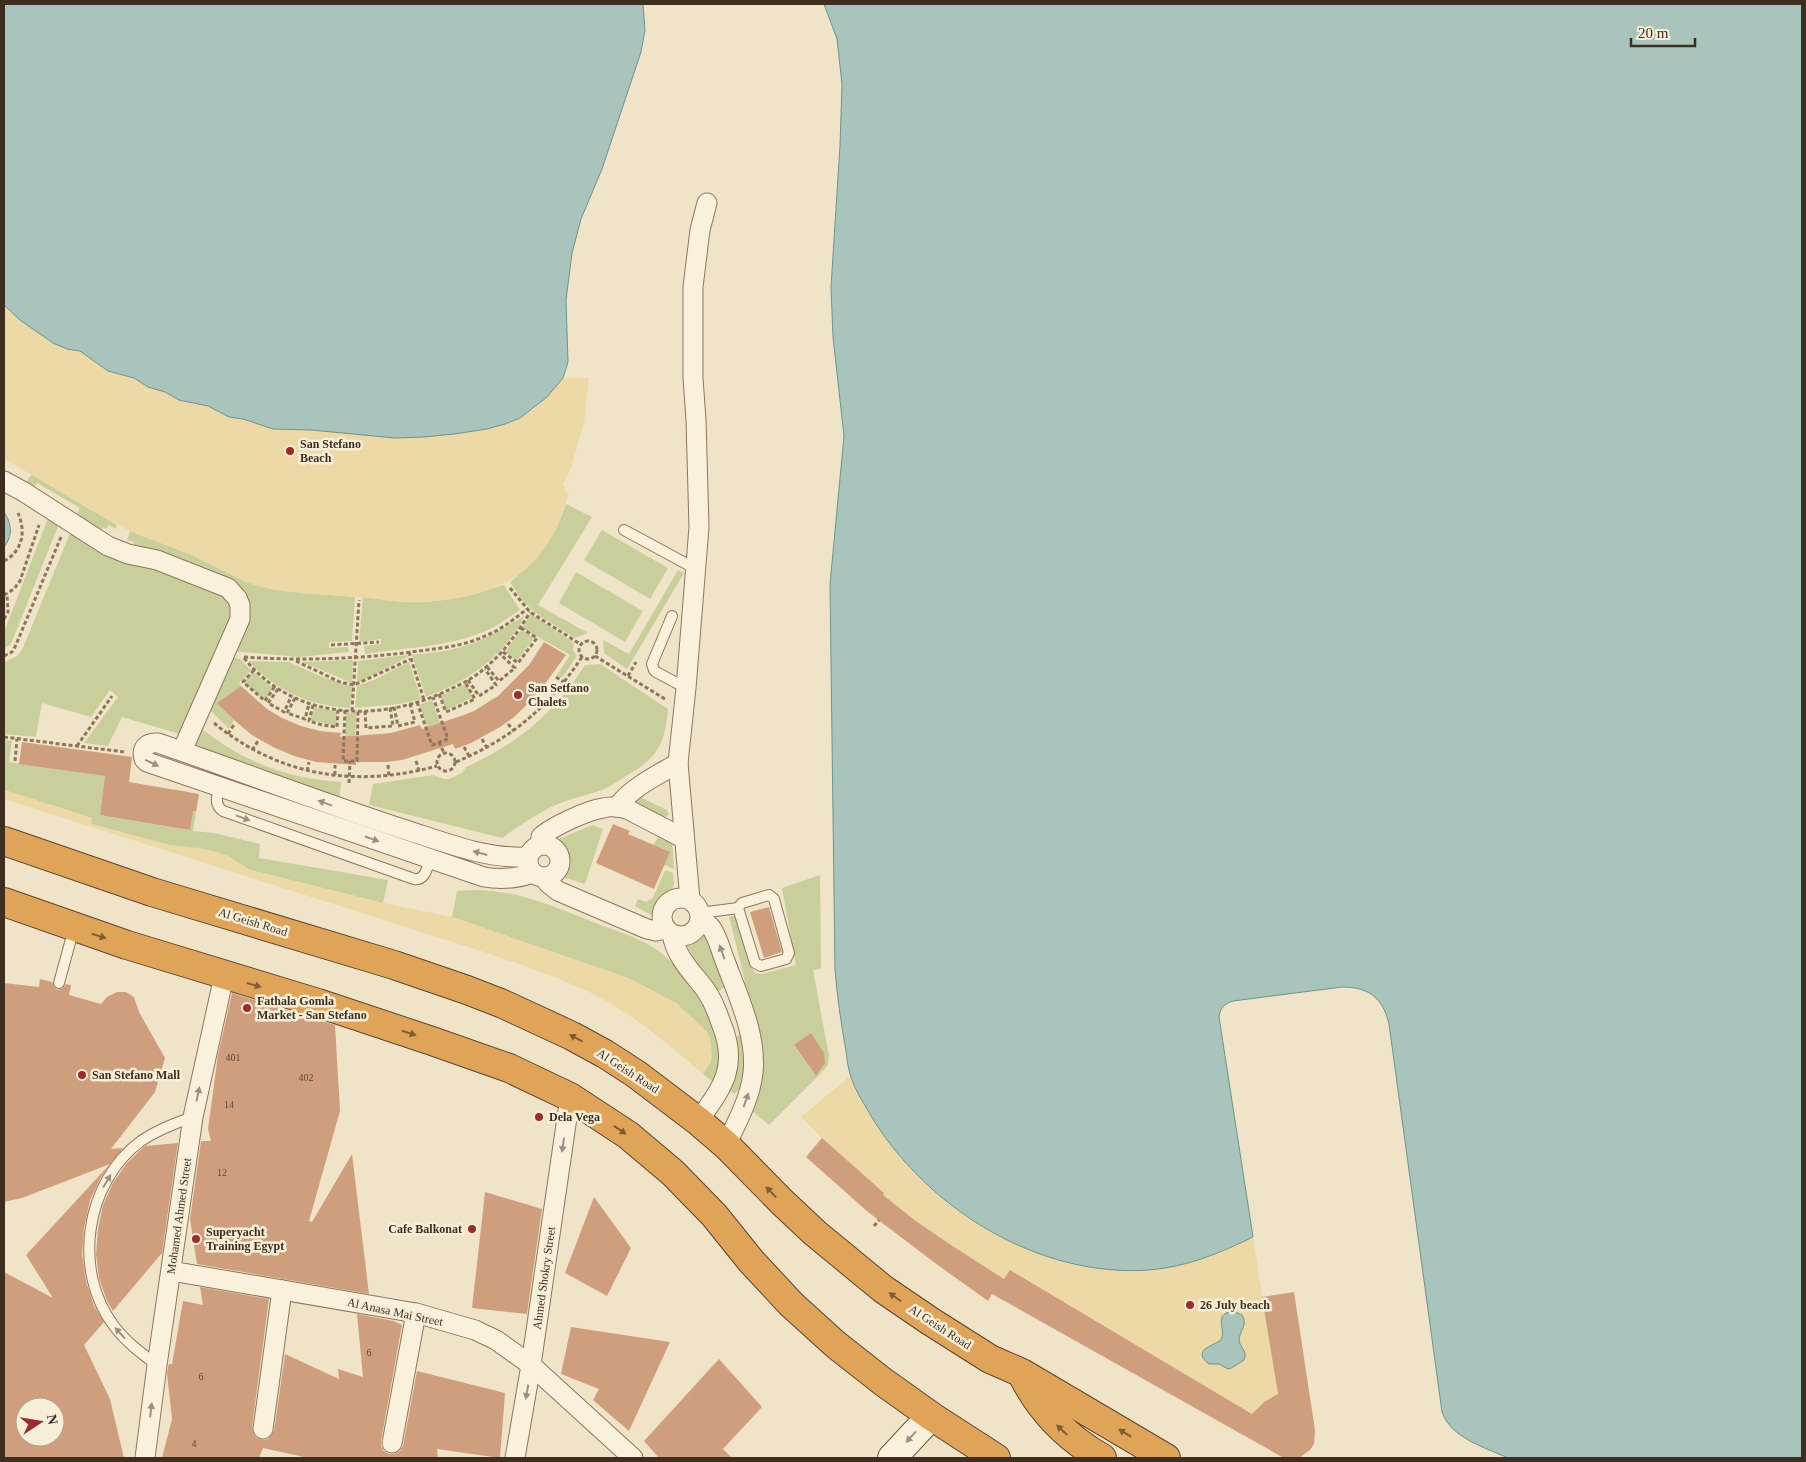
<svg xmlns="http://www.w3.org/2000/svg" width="1806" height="1462" font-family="Georgia,serif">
	<rect width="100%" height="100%" fill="#f0e4c8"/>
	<!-- green -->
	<g fill="#c9cf9b" fill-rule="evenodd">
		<polygon points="4,470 25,483 32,474 117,525 115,529 109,525 106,529 103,527 100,532 75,517 80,508 37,483 34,488 4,475"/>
		<path d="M566,504L592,517L538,605L588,633L575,638L534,612L521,599L510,582C539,559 554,539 566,504Z"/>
		<polygon points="48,518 59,524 11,644 4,649 4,632"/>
		<polygon points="602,530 668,568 650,599 584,560"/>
		<polygon points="71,531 222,593 236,611 180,734 122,717 108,746 84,743 118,697 110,690 91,717 42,703 36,737 4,734 4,662 17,656 22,650"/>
		<polygon points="130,531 190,554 246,582 306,593 355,597 352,641 329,642 329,648 348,647 349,652 299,657 230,651 245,607 132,548 134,542 127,540"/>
		<polygon points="678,570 684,573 627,669 604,653 603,640 629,654"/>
		<polygon points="576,572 643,611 625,642 559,603"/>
		<path d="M504,585L520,610C508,618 496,627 483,632C447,647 403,648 365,654L364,646L381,644V639L359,642L363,597C377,599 391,601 405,602C439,604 472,595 504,585Z"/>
		<polygon points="531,614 574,643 573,650 577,656 562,678 557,675 570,655 522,628"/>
		<path d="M524,616C521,625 516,631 510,639C486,669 461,683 426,697L412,655C427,653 443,652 458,648C482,642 503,629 524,616Z"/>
		<polygon points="521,630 534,638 517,661 505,652"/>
		<polygon points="407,655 408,657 357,683 358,661"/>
		<polygon points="231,657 240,659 251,670 239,683 241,686 218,703 234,720 229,729 210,710"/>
		<polygon points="353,660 352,683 302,662"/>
		<path d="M249,661L289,662L320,676L353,687L350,708C310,706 276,691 249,661Z"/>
		<polygon points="409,662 421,699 399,704 355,708 357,686 374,680"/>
		<path d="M600,664L668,709C665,745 657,758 626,776C618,781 610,787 602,790C588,795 572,798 558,804C538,813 520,825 502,838L369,805L373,784L433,775L444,779H449L462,773L466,767C518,744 554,713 585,665Z"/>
		<polygon points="253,672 273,688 265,700 244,683"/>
		<polygon points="466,684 473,697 446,710 440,696"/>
		<polygon points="432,700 445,737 433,742 419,705"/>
		<polygon points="314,707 337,712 336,726 310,720"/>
		<polygon points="346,713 356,713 355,759 345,759"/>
		<path d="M197,725C241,761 284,778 341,782L339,804L232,762L191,742Z"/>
		<polygon points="4,740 12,741 9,762 105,776 100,815 190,830 171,812 174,789 188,792 185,810 196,812 193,831 214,833 260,844 259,858 388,880 383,903 250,870 228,856 169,845 91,824 92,818 4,790"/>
		<polygon points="640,797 667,810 669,815 664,817 637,804 636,799"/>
		<path d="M592,825L603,829L585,884L563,877C570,862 566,852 559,839Z"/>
		<polygon points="659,836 672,841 674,869 664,865 669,852 653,845"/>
		<polygon points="665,870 673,873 674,884 671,893 659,898 656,904 657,911 655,914 651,915 635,906 638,899 646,902 653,898"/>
		<path d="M820,875L821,969L813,970L829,1056L828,1065L823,1071L769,1125L752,1111L740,982L745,981L729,916H736L751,967L755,973L762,974L796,965L782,888ZM811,1034L815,1075L794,1046Z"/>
		<path d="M473,890C518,890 552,906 593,922C614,930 637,937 656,949C677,964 713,1008 719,1033C722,1050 720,1067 713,1082L703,1074L711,1062L710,1039L706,1031L676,1003L628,978L452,917L457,891Z"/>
		<polygon points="703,931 725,987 714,994 685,942 695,939"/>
		<path d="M738,1035L743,1036C744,1053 748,1082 735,1094L731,1092V1089L737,1067L736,1039Z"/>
	</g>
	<!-- sand -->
	<g fill="#ecd9a5">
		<path d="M4,305L6,308L67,349L80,351L108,371L134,378L148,387L165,392L179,400L208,406L229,417L242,419L280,430H311L395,438L454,434L487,429L505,424L533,410L546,398L563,378H589L584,423L570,471L563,484L565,491L569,493C564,509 559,524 551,538C522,591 463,602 407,602C392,602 377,598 362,597C325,594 280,595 246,582C230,575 215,565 199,558C172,546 144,539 118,525C79,505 43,480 4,459Z"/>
		<path d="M4,790L92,818L91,824L169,845L199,848L217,852L228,856L250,870L383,903L452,917L628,978L676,1003L706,1031L710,1039L712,1054L711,1062L703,1074C669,1045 635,1016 595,995C559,977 521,965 484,952L4,799Z"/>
		<path d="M850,1076C867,1111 887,1145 914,1174C978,1239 1076,1281 1168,1267C1198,1263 1226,1250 1253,1237L1278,1396L1264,1402L1254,1415L1011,1270L1004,1279L951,1245L905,1212L889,1228L868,1212L822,1138L801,1117Z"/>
	</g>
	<!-- water -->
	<g fill="#a9c4bc" stroke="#6f938a">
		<polygon points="4,4 643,4 645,30 641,52 602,169 581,219 572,253 566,300 568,362 563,378 546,398 520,418 505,424 487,429 454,434 424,437 395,438 311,430 273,429 243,419 229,417 208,406 179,400 165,392 148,387 134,378 108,371 80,351 67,349 53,343 20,320 4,305"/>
		<path d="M824,4H1802V1458H1508C1484,1447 1451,1438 1442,1412L1389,1024C1383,998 1369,987 1342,987L1233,1001C1224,1004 1220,1008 1219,1017L1253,1237C1220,1253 1187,1267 1149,1270C1039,1278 925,1208 870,1114C863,1102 855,1090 851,1077C848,1069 847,1059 846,1051C841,1023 837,996 835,969L830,584L844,436L833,337L831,287L840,146L842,84L837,39Z"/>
		<path d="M4,512C12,524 13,536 4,547Z"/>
		<path d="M1233,1311L1242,1315C1248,1326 1240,1329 1239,1340C1240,1348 1248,1351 1244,1360C1239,1363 1233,1368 1228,1369L1219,1364H1209C1191,1350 1213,1346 1221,1340C1227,1328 1212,1315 1233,1311Z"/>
	</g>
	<!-- building -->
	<g fill="#cf9f7d" fill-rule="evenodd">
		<polygon points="544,642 566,655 537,695 513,718 500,727 471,743 455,749 453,744 402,760 387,762 356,762 356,765 316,762 294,756 273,747 252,735 234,720 217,703 241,686 267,709 282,718 301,726 320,731 341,733 340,737 391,733 420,725 422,729 461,716 474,711 498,696 529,665"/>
		<polygon points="22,742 132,757 129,782 199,794 196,812 193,811 190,830 100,815 105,776 19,764"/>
		<polygon points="613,824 630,831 628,834 670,852 654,889 596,863"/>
		<polygon points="769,907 782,952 764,958 750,912"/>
		<polygon points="40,979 52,982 54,987 58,990 63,988 66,984 71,985 69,995 101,1004 107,997 117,992 126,992 134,997 139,1012 165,1058 155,1092 111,1149 123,1148 110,1164 22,1198 4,1202 4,983 39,987"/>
		<polygon points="232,993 335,1025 340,1111 309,1221 312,1222 352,1154 369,1294 197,1264 190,1219 201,1141 211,1141 208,1129 218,1055"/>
		<polygon points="811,1033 824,1053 825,1063 816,1076 794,1045"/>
		<polygon points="822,1138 884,1193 883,1195 916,1221 951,1245 1004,1279 1010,1270 1252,1414 1264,1402 1278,1394 1262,1297 1294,1292 1315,1430 1314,1444 1310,1450 1299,1458 1284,1458 992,1294 988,1301 935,1263 868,1212 806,1157"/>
		<polygon points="178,1143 162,1253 113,1311 107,1301 99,1278 96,1254 98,1229 103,1205 113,1183 127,1163 145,1146"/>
		<path d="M110,1164L101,1177L90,1200L84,1228L82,1254L86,1281L94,1306L104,1322L84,1345L110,1399L124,1458H4V1272L53,1298L26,1255ZM25,1407H55V1437H25Z"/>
		<polygon points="485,1192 542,1209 527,1314 472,1308"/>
		<polygon points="594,1197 631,1248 607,1296 565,1273"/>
		<polygon points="200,1287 269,1299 252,1427 253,1434 257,1438 262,1440 268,1439 274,1431 285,1354 339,1379 338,1369 363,1377 357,1314 394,1321 402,1325 381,1441 381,1446 384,1451 389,1454 395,1454 400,1451 403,1446 417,1371 505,1393 500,1458 437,1449 438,1458 308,1458 263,1448 259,1458 162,1458 172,1419 167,1374 168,1367 169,1364 172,1364 183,1301 203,1305"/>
		<polygon points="571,1327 670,1342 629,1431 593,1400 599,1389 561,1374"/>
		<polygon points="719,1359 762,1407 723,1449 732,1458 659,1458 644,1441"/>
	</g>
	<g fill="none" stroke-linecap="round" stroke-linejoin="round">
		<defs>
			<g id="lane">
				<polyline points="624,530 696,569"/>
				<polyline points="672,616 652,664 654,670 656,672 686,688"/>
				<path d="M219,787C217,796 214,805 223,811L414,879C425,881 427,868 430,859"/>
				<polygon points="769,895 774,899 789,953 786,959 761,966 755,963 738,908 742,903"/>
				<polyline points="700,913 738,908"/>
				<polyline points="59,983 74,928"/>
				<path d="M157,1365C141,1353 126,1342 114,1326C72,1271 85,1182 141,1141C157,1130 175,1123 193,1117"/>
			</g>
			<g id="street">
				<polyline points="4,481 24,492 108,546 128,554 157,560 228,588 237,598 240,605 240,619 182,751"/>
				<path d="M617,807C632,787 656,776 678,763"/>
				<circle cx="544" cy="861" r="16"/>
				<path d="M540,845L541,837C551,827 588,810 603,808C610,806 619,807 627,809L683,838"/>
				<path d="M528,857C484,859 444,842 403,829C320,802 240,771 158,743C147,742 141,748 144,759L147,762L484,877C502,880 516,879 533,873"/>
				<polyline points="544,877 548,883 558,891 647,929 656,931 666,929"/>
				<circle cx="681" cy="917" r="19"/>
				<polyline points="690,900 678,763 686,688 699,527 696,420 693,378 693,287 700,230 707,203"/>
				<path d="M700,920C705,922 709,924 712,929C718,938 721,951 725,961C738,996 757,1035 753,1073C750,1099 737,1122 726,1145"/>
				<path d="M672,934C676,957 691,971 705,989C712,999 717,1011 721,1023C739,1066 723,1087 698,1121"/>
				<polyline points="171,1271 416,1313 475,1330 496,1340 531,1365 633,1458"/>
				<polyline points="263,1429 282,1290"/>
				<polyline points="392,1443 416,1313"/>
				<polyline points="145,1458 157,1365 193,1117 224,976"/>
				<polyline points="515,1458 531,1365 570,1097"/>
			</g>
			<polyline id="secondary" points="892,1458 931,1416"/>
			<g id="highway">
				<polyline points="4,841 152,892 394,965 467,990 503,1004 572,1036 605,1054 636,1074 698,1121 726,1145 782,1202 815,1233 883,1289 930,1321 990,1359 1022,1373 1166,1458"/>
				<polyline points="4,902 127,945 318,1003 432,1041 509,1068 570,1097 628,1135 673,1173 714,1215 751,1261 791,1304 835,1344 882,1381 931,1416 996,1458"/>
				<path d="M1023,1376C1041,1412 1067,1438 1102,1458"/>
			</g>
		</defs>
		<!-- lane casing -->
		<use href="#lane" stroke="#8d765c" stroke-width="12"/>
		<!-- street casing -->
		<use href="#street" stroke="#8d765c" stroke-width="21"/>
		<!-- secondary casing -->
		<use href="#secondary" stroke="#6f573f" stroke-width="30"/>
		<!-- highway casing -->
		<use href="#highway" stroke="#5b4430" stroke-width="30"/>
		<!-- path -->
		<g stroke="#8d765c" stroke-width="3" stroke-dasharray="4 2.5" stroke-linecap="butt">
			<path d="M4,561C23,551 26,531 18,513"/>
			<polyline points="510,588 530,612 580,644"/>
			<polyline points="4,595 14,589 20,581 39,525"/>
			<polyline points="4,619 8,612 7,594"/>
			<circle cx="588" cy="650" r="9"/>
			<polyline points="331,645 379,642"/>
			<polyline points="409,652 424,700"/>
			<polyline points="503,652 518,663 537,638 521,628"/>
			<polyline points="4,656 12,652 15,647 61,537"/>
			<polyline points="595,656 665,699"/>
			<path d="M244,657C303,661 360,659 419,651C441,648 464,646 485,636C501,630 514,619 527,609"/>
			<path d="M244,658C293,719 374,723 442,693C457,686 473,679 485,668C504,652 517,634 530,612"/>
			<polyline points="296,661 340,682 354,685 411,659"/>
			<polyline points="487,667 499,681 515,668 500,654"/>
			<polyline points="254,670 243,682 265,701 275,686"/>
			<polyline points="628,676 636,662"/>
			<polyline points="556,677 565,683"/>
			<polyline points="468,680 479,696 496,685 485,669"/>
			<polyline points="278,689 268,703 284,712 291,697"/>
			<polyline points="439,694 446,712 475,699 465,682"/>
			<polyline points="295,698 287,713 305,719 309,704"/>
			<polyline points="536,701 543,707"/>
			<polyline points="417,702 432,745 448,739 433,697"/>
			<polyline points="313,705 309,721 322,725 337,727 338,710"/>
			<polyline points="394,707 398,726 415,722 410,704"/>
			<polyline points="345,710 343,761 357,761 358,711"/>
			<polyline points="352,711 359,600"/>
			<polyline points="365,711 366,728 393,726 390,708"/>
			<path d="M214,723C280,777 357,788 437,766"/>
			<polyline points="508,724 514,731"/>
			<polyline points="228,734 235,723"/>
			<polyline points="4,737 125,752"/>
			<polyline points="482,739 487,748"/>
			<polyline points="439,742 444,753"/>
			<polyline points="77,746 112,696"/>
			<polyline points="464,747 469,756"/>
			<polyline points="252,750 258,741"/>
			<circle cx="446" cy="762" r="9"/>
			<polyline points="15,761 17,739"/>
			<polyline points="416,761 419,771"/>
			<path d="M456,762C511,739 549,707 582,657"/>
			<polyline points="388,765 389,776"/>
			<polyline points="307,771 309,762"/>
			<polyline points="335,775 335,765"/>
			<polyline points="349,783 350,761"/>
			<polyline points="874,1226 879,1220"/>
		</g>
		<!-- lane -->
		<use href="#lane" stroke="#faf1dc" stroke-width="10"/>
		<!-- street -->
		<use href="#street" stroke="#faf1dc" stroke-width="19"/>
		<!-- secondary -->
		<use href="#secondary" stroke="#faf1dc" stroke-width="28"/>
		<!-- highway -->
		<use href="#highway" stroke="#e0a458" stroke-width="28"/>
	</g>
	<!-- one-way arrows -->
	<defs><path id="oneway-solid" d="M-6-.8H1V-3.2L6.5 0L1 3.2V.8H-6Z" transform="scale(1.25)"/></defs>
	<g fill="#9c907e">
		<use href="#oneway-solid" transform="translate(152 763) rotate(25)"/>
		<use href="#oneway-solid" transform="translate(325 803) rotate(-160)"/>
		<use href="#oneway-solid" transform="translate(243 818) rotate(20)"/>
		<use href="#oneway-solid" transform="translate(372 839) rotate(19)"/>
		<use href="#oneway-solid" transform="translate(480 853) rotate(-165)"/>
		<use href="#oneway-solid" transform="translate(722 952) rotate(-110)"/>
		<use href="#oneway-solid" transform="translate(198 1094) rotate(-78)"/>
		<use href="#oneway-solid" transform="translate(746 1100) rotate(-71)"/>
		<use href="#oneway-solid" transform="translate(563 1145) rotate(98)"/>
		<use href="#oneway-solid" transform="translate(107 1181) rotate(-59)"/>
		<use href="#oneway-solid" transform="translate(120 1333) rotate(-132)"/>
		<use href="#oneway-solid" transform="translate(527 1392) rotate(100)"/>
		<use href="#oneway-solid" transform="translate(151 1410) rotate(-83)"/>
		<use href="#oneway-solid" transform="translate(911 1437) rotate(132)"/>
	</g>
	<g fill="#7e5d36">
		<use href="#oneway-solid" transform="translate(99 936) rotate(18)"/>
		<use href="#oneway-solid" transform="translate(254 985) rotate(16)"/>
		<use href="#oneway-solid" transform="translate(409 1033) rotate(18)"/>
		<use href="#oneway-solid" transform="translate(576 1038) rotate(-152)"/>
		<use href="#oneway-solid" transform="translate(620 1130) rotate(34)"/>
		<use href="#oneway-solid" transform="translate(771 1192) rotate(-134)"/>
		<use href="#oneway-solid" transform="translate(895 1297) rotate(-145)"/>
		<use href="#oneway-solid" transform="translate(1062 1430) rotate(-137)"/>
		<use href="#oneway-solid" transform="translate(1125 1433) rotate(-149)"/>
	</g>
	<!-- markers -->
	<g fill="#9e2a2b" stroke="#f7eed8" stroke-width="2">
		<circle cx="290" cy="451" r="5"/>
		<circle cx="518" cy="695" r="5"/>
		<circle cx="247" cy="1008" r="5"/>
		<circle cx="82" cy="1075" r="5"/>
		<circle cx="539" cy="1117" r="5"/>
		<circle cx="472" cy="1229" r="5"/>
		<circle cx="196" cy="1239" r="5"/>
		<circle cx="1190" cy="1305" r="5"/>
	</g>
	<g text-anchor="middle" stroke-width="5" stroke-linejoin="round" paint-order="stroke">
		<!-- number labels -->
		<g font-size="10" fill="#624a37">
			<text x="233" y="1061">401</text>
			<text x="306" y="1081">402</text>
			<text x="229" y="1108">14</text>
			<text x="222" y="1176">12</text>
			<text x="369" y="1356">6</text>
			<text x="201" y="1380">6</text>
			<text x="194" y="1447">4</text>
		</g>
		<!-- poi labels -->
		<g font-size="12" font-weight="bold" fill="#3d2e20" stroke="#f7eed8" text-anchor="start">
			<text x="300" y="448">San Stefano<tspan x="300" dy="14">Beach</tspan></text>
			<text x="528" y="692">San Setfano<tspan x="528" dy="14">Chalets</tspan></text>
			<text x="257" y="1005">Fathala Gomla<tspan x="257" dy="14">Market - San Stefano</tspan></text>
			<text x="92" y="1079">San Stefano Mall</text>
			<text x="549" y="1121">Dela Vega</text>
			<text x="462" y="1233" text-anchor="end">Cafe Balkonat</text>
			<text x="206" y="1236">Superyacht<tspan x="206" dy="14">Training Egypt</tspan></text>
			<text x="1200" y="1309">26 July beach</text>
		</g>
		<!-- street labels -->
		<g font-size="12" fill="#3d2e20" stroke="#f7eed8">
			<text transform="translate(253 922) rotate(17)" y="4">Al Geish Road</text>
			<text transform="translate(628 1071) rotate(33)" y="4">Al Geish Road</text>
			<text transform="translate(179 1216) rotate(-82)" y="4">Mohamed Ahmed Street</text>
			<text transform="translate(544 1278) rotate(-82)" y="4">Ahmed Shokry Street</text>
			<text transform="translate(395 1312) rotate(12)" y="4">Al Anasa Mai Street</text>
			<text transform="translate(940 1327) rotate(33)" y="4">Al Geish Road</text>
		</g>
	</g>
	<!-- border -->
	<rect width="1806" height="1462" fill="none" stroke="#3d2e20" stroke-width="10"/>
	<!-- north arrow -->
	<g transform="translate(40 1422) rotate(78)"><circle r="24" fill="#f7eed8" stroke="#ada18e"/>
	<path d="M0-4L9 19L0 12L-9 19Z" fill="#9e2a2b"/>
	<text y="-8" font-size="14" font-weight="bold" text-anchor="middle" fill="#3d2e20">N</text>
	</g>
	<!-- scale -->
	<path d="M1631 38v8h64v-8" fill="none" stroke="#3d2e20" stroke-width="2.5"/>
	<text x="1638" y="38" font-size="15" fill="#3d2e20" stroke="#f7eed8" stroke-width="4" paint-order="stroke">20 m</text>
</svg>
